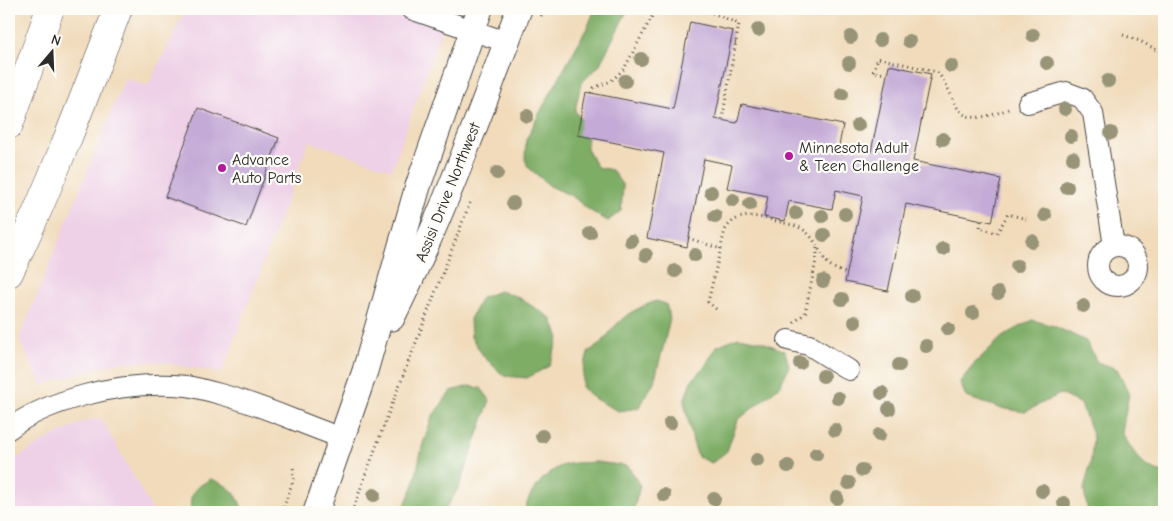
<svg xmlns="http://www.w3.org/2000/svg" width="1173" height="521" font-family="'Comic Neue',sans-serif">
	<rect width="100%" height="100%" fill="#fdfcf7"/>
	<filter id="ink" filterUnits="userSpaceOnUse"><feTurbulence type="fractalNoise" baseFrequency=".02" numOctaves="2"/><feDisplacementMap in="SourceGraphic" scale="10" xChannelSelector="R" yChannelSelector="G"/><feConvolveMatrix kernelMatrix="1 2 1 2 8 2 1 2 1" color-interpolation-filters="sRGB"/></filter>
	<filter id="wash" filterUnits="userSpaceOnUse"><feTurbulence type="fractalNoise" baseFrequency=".0096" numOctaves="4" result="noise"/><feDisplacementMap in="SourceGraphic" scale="20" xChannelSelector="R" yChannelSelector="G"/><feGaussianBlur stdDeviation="1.12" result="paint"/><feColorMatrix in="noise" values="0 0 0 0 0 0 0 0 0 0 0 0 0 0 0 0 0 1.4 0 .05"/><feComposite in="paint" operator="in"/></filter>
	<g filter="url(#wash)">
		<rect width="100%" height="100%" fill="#f1dbbb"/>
		<!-- built -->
		<g fill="#eed0e7">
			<polygon points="186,9 449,9 392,170 309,141 222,373 159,362 121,362 70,376 42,386 19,339 125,78 144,85 149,84"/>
			<polygon points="101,418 153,512 9,512 9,463 46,440 85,421"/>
		</g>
		<!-- forest -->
		<g fill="#7ead66" stroke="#546c48">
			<polygon points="595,9 628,9 599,66 581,83 575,111 587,129 587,149 597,167 612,170 623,186 621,211 608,221 589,210 572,196 550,186 528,167 525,159 526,140 539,114 588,26"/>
			<polygon points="499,291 516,296 551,318 559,338 549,366 527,378 504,376 484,357 471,337 470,319 481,298"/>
			<path d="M656,301L666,304L670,318L664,344L654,382L639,408L618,411L595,399L582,387L584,366L589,351C605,343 604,338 615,326C627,313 640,307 656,301Z"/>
			<path d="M1032,320L1054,326L1086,341L1097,362L1117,369L1129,393L1122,433C1133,451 1142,469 1164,473V512H1088L1084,490L1091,460L1093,437L1081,404L1060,394L1025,412L1000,408L966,397L960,382L975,363L1002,337Z"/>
			<polygon points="738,337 760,341 785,351 789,366 780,386 738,420 727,451 712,463 698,457 693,442 684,401 691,381 705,366 717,346"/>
			<polygon points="469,386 481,388 490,400 460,485 444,512 402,512 414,484 422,447 432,417 451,391"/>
			<path d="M596,462L628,466L640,486L634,508L629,512H525C527,493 546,471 564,465C574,462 586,463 596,462Z"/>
			<path d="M211,479C231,487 237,492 243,512H191C189,491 194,489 211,479Z"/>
		</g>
		<g id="blocks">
			<!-- building -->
			<g fill="#c4abd7">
				<polygon points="690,22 733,31 715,119 737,123 742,104 843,125 839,146 871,152 889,65 931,74 913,161 1001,179 992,222 906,204 888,291 845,282 863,196 836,190 832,209 789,201 785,221 764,217 768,196 727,188 732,165 704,159 687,247 647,238 664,153 578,135 586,92 673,109"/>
				<polygon points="198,108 279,138 246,227 165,197"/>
			</g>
		</g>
	</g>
	<g filter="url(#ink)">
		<use href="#blocks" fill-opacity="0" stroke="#494541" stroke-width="1"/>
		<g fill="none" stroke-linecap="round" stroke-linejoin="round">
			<defs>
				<g id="minor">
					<polyline points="411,9 506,42"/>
					<polyline points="1028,103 1066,92 1082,98 1093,113 1114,246"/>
					<circle cx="1118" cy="266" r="20"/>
					<polyline points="788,340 809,345 849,370"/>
					<path d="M9,429C31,412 59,402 85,395C118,386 153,383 187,386C198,388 209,391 220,394C262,405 301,424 342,438"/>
				</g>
				<g id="major">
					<path d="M392,318C442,218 480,113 519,9"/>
					<polyline points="316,512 365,371 418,186 480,9"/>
				</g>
				<g id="highway">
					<polyline points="9,125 50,9"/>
					<path d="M9,273C50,187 84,98 118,9"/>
				</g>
			</defs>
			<!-- minor casing -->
			<use href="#minor" stroke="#494541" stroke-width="22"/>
			<!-- major casing -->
			<use href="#major" stroke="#494541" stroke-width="27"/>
			<!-- highway casing -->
			<use href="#highway" stroke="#494541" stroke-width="29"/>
			<!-- path -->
			<g stroke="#494541" stroke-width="3" stroke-dasharray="1 4" stroke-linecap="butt">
				<polyline points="703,9 739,24 722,120"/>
				<polyline points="804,9 814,11"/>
				<polyline points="541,16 544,9"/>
				<polyline points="1123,35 1140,41 1164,54"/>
				<polyline points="730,42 736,43"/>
				<path d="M887,74L873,72L878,58L937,72C947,83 950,95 957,107C968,126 995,114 1011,108"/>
				<polyline points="592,93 594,88 611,81 624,69 656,9"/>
				<polyline points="981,221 980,228 997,233 1008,214 1026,219"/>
				<polyline points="688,238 721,249"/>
				<path d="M716,309L708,302L725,230C738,209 760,217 780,222C787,224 796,225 802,229C824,243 816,266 847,273"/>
				<polyline points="794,323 805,313 817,256 817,247"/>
				<polyline points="282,512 294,478 293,465"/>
				<polyline points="352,512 386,420 471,200"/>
				<polyline points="1160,512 1164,507"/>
			</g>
			<!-- minor -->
			<use href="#minor" stroke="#fff" stroke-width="20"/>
			<!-- major -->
			<use href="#major" stroke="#fff" stroke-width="25"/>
			<!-- highway -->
			<use href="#highway" stroke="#fff" stroke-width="28"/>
		</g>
		<!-- trees -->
		<g fill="#979478">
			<circle cx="758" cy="30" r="7"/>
			<circle cx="1033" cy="35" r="7"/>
			<circle cx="851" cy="37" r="7"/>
			<circle cx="880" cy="40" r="7"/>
			<circle cx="909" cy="41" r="7"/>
			<circle cx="641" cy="59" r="7"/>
			<circle cx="849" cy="63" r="7"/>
			<circle cx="1047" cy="63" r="7"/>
			<circle cx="951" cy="66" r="7"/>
			<circle cx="625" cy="81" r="7"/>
			<circle cx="1108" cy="81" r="7"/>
			<circle cx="842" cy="94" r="7"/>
			<circle cx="1065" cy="109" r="7"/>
			<circle cx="527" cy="116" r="7"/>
			<circle cx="858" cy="125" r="7"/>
			<circle cx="1111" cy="133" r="7"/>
			<circle cx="1071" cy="136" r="7"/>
			<circle cx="943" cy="139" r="7"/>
			<circle cx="1073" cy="158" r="7"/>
			<circle cx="497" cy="173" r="7"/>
			<circle cx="1067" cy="187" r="7"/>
			<circle cx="711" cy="192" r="7"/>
			<circle cx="733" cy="200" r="7"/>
			<circle cx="513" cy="203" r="7"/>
			<circle cx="750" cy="204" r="7"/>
			<circle cx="796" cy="213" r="7"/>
			<circle cx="845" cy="214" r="7"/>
			<circle cx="1045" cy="215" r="7"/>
			<circle cx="715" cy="216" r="7"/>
			<circle cx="822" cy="216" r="7"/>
			<circle cx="590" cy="233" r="7"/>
			<circle cx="824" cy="235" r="7"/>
			<circle cx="631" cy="241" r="7"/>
			<circle cx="1032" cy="241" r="7"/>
			<circle cx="943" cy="249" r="7"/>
			<circle cx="646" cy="255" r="7"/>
			<circle cx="695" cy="255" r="7"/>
			<circle cx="1017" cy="266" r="7"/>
			<circle cx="675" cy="271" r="7"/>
			<circle cx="823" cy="281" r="7"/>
			<circle cx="998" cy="293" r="7"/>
			<circle cx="912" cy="296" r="7"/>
			<circle cx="842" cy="299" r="7"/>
			<circle cx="1083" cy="306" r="7"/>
			<circle cx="973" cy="313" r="7"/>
			<circle cx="855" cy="322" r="7"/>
			<circle cx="948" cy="329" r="7"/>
			<circle cx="926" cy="346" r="7"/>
			<circle cx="800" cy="363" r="7"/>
			<circle cx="899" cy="365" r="7"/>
			<circle cx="823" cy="376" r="7"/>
			<circle cx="882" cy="393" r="7"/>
			<circle cx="838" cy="398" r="7"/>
			<circle cx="889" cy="409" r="7"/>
			<circle cx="670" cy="423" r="7"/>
			<circle cx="835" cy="430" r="7"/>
			<circle cx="879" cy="435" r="7"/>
			<circle cx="542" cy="436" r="7"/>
			<circle cx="816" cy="454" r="7"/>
			<circle cx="757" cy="460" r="7"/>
			<circle cx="788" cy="466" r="7"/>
			<circle cx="862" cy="470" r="7"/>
			<circle cx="849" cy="483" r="7"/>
			<circle cx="1042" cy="491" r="7"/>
			<circle cx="374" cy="495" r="7"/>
			<circle cx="664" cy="495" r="7"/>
			<circle cx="837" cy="498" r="7"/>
			<circle cx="714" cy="499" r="7"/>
			<circle cx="1064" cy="503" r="7"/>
		</g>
	</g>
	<!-- markers -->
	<g fill="#b5179e" stroke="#fdfcf7" stroke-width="2">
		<circle cx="789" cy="156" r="5"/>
		<circle cx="222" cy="168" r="5"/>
	</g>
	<g text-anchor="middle" stroke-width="4.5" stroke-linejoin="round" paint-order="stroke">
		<!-- poi labels -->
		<g font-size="16" fill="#2b2b2b" stroke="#fdfcf7" text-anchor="start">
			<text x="799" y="153">Minnesota Adult<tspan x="799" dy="18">&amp; Teen Challenge</tspan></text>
			<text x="232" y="165">Advance<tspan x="232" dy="18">Auto Parts</tspan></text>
		</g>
		<!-- street labels -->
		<g font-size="16" fill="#2b2b2b" stroke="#fdfcf7">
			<text transform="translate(447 192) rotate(-68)" y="6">Assisi Drive Northwest</text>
		</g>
	</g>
	<!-- margin -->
	<rect width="1173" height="521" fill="none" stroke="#fdfcf7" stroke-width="30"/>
	<!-- north arrow -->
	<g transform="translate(52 52) rotate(19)" stroke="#fdfcf7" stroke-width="4" paint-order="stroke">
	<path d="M0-4L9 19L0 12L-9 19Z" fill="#2b2b2b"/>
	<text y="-8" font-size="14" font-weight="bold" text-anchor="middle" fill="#2b2b2b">N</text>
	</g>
</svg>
